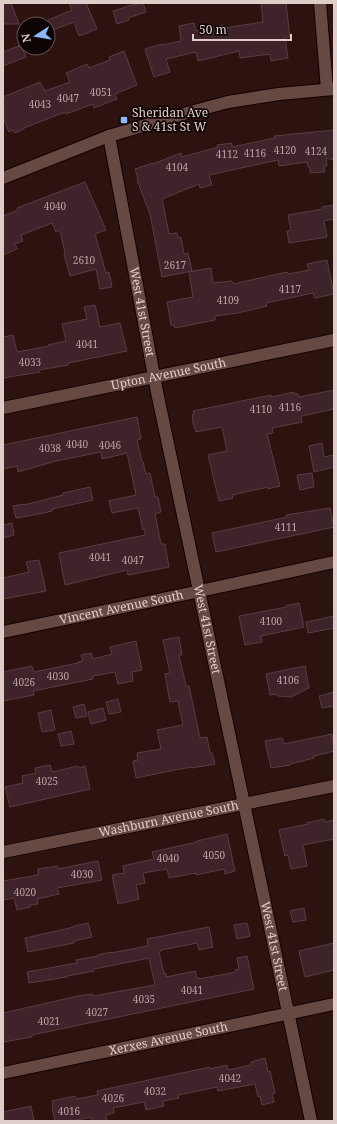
<svg xmlns="http://www.w3.org/2000/svg" width="337" height="1124" font-family="'Noto Serif',serif">
	<rect width="100%" height="100%" fill="#2d1310"/>
	<!-- building -->
	<g fill="#3e232a" stroke="#5a3c44">
		<polygon points="3,3 11,3 19,24 3,24"/>
		<polygon points="69,3 86,3 97,29 79,36 74,22 48,32 48,20 72,10"/>
		<polygon points="143,3 146,12 128,18 129,20 117,24 113,11 132,5"/>
		<polygon points="261,3 286,3 290,37 285,37 288,58 271,61 270,54 240,58 239,51 198,61 196,52 166,59 170,72 154,77 145,49 162,44 162,45 181,41 179,26 194,23 196,30 197,31 223,25 224,28 263,22"/>
		<polygon points="21,45 26,57 3,66 3,52"/>
		<polygon points="124,51 137,85 115,94 117,99 94,108 93,104 66,114 65,112 24,128 24,129 15,133 13,130 9,132 3,117 3,97 40,82 45,91 70,82 66,73 87,64 89,68 110,60 109,57"/>
		<polygon points="334,130 334,160 326,158 327,166 324,166 325,172 310,173 310,167 308,167 307,162 279,166 278,160 209,175 212,185 200,188 199,184 162,199 169,234 177,233 178,238 181,237 184,254 188,253 192,271 162,277 150,214 137,180 138,179 135,169 153,163 153,164 181,153 182,157 218,147 217,145 232,143 232,147 275,138 274,136"/>
		<polygon points="85,182 106,230 95,234 106,273 109,272 112,287 100,289 96,269 70,276 64,254 65,253 60,230 56,232 52,223 21,235 23,241 15,244 17,249 3,255 3,216 18,210 17,208"/>
		<polygon points="334,205 334,219 324,221 327,237 289,243 287,231 291,230 288,215 323,209 322,207"/>
		<polygon points="327,260 334,294 315,298 313,293 266,303 267,306 238,313 215,316 215,320 175,328 174,325 171,325 167,302 193,297 189,272 211,268 213,283 232,281 233,284 287,272 288,274 309,270 307,264"/>
		<polygon points="95,305 100,327 120,323 127,351 68,363 68,365 39,370 40,372 3,378 3,337 13,335 17,352 49,346 48,345 66,341 62,324 87,319 84,307"/>
		<polygon points="334,390 334,409 302,416 301,417 302,422 272,428 273,433 267,434 280,486 268,489 268,487 232,495 233,498 219,501 208,455 227,451 222,427 196,432 192,419 193,419 192,415 194,414 193,411 271,395 271,397 294,392 294,394 298,394 299,397"/>
		<polygon points="137,417 141,439 137,440 142,462 143,462 146,474 150,473 155,497 158,497 161,512 155,514 161,544 165,544 169,567 128,575 127,570 65,585 59,553 145,535 145,530 143,530 138,508 112,513 109,501 136,495 127,453 102,459 101,452 56,461 18,472 17,466 3,469 3,445"/>
		<polygon points="322,443 324,457 334,455 334,467 314,472 309,446"/>
		<polygon points="312,473 314,487 300,490 297,475"/>
		<polygon points="90,487 93,500 52,509 52,511 39,514 16,518 13,506 23,504 24,505 63,495 63,493"/>
		<polygon points="330,508 334,527 216,552 212,533 287,517 286,515"/>
		<polygon points="12,523 14,535 3,538 3,525"/>
		<polygon points="39,560 46,591 3,599 3,578 29,572 26,562"/>
		<polygon points="299,603 304,627 261,636 262,642 245,645 239,616 287,607 286,606"/>
		<polygon points="334,616 334,628 308,633 306,622"/>
		<polygon points="179,637 182,655 179,655 186,686 189,686 200,738 207,737 210,753 212,753 215,764 192,768 192,767 175,770 136,778 133,761 138,760 137,753 161,749 157,730 183,725 178,701 170,702 165,674 170,673 163,640"/>
		<polygon points="136,641 142,670 132,672 133,681 118,684 115,672 93,676 93,679 33,691 34,695 3,701 3,672 32,666 34,672 78,663 78,662 83,661 81,655 91,653 93,659 112,654 110,647"/>
		<polygon points="305,666 309,688 291,697 278,696 277,694 270,695 266,674"/>
		<polygon points="334,692 334,706 322,708 319,696"/>
		<polygon points="118,699 121,712 109,714 106,702"/>
		<polygon points="84,704 87,716 76,718 73,707"/>
		<polygon points="103,708 106,720 91,724 88,712"/>
		<polygon points="51,710 55,730 42,732 38,713"/>
		<polygon points="71,731 74,744 61,746 58,734"/>
		<polygon points="332,734 334,751 314,756 314,758 290,764 290,765 271,768 265,741 282,738 284,744"/>
		<polygon points="50,765 52,772 78,766 79,768 85,766 90,789 10,807 5,787 23,783 22,776 36,773 35,768"/>
		<polygon points="324,819 325,822 334,820 334,839 303,845 307,866 291,869 288,855 285,856 279,830 308,824 307,823"/>
		<polygon points="227,834 235,871 225,874 224,869 196,875 196,873 169,878 167,869 143,873 145,883 136,885 139,899 118,904 112,875 124,873 123,866 154,859 152,852 197,842 197,841"/>
		<polygon points="98,861 102,880 57,888 59,894 37,899 38,904 30,905 30,907 17,910 14,898 3,900 3,881 38,875 38,869 58,866 58,869"/>
		<polygon points="304,908 306,920 293,922 290,911"/>
		<polygon points="88,923 92,937 74,941 74,943 28,952 25,938 74,927 74,926"/>
		<polygon points="247,923 250,936 237,939 234,925"/>
		<polygon points="209,927 213,947 199,950 197,943 161,950 161,951 159,952 164,974 166,973 166,977 195,971 197,978 199,978 199,979 236,972 235,970 239,969 237,958 247,956 254,989 84,1024 32,1035 32,1037 3,1042 3,1013 78,996 92,994 93,996 155,985 149,958 94,969 94,971 67,976 67,977 29,983 27,972 77,963 76,960 98,956 98,955 111,952 111,953 148,946 147,939"/>
		<polygon points="334,943 334,970 305,977 299,951"/>
		<polygon points="265,1058 268,1072 270,1071 275,1093 272,1094 274,1102 262,1105 260,1096 258,1097 255,1084 218,1091 217,1087 178,1095 179,1098 163,1101 164,1106 146,1110 144,1102 113,1108 114,1113 106,1115 107,1121 92,1121 91,1117 73,1121 55,1121 52,1107 53,1106 52,1101 75,1096 76,1099 98,1095 97,1091 210,1067 210,1069 227,1065 228,1070 251,1065 251,1062"/>
		<polygon points="31,1106 34,1121 3,1121 3,1112"/>
	</g>
	<g fill="none" stroke-linecap="round" stroke-linejoin="round">
		<defs>
			<g id="minor">
				<polyline points="320,3 327,89"/>
				<path id="s1" d="M109,136L157,392L311,1121"/>
				<polyline points="3,178 109,136 176,116 228,102 279,94 334,89"/>
				<path id="s2" d="M3,408L334,340"/>
				<path id="s3" d="M3,632L186,594L334,562"/>
				<path id="s4" d="M3,852L334,786"/>
				<path id="s5" d="M3,1073L334,1004"/>
			</g>
		</defs>
		<!-- minor casing -->
		<use href="#minor" stroke="#140101" stroke-width="14"/>
		<!-- minor -->
		<use href="#minor" stroke="#674944" stroke-width="12"/>
	</g>
	<!-- markers -->
	<rect fill="#8cb9fc" stroke="#0e0403" stroke-width="1.5" x="120" y="116" width="8" height="8" rx="2"/>
	<g text-anchor="middle" stroke-width="3.5" stroke-linejoin="round" paint-order="stroke">
		<!-- number labels -->
		<g font-size="10" fill="#b8a2a2">
			<text x="101" y="96">4051</text>
			<text x="68" y="102">4047</text>
			<text x="40" y="108">4043</text>
			<text x="285" y="154">4120</text>
			<text x="316" y="155">4124</text>
			<text x="255" y="157">4116</text>
			<text x="227" y="158">4112</text>
			<text x="177" y="171">4104</text>
			<text x="55" y="210">4040</text>
			<text x="84" y="264">2610</text>
			<text x="175" y="269">2617</text>
			<text x="290" y="293">4117</text>
			<text x="228" y="304">4109</text>
			<text x="87" y="348">4041</text>
			<text x="30" y="366">4033</text>
			<text x="290" y="411">4116</text>
			<text x="261" y="413">4110</text>
			<text x="77" y="448">4040</text>
			<text x="110" y="449">4046</text>
			<text x="50" y="452">4038</text>
			<text x="286" y="531">4111</text>
			<text x="100" y="561">4041</text>
			<text x="133" y="564">4047</text>
			<text x="271" y="625">4100</text>
			<text x="58" y="680">4030</text>
			<text x="288" y="684">4106</text>
			<text x="24" y="686">4026</text>
			<text x="47" y="785">4025</text>
			<text x="214" y="859">4050</text>
			<text x="168" y="862">4040</text>
			<text x="82" y="878">4030</text>
			<text x="25" y="896">4020</text>
			<text x="192" y="994">4041</text>
			<text x="144" y="1003">4035</text>
			<text x="97" y="1016">4027</text>
			<text x="49" y="1025">4021</text>
			<text x="230" y="1082">4042</text>
			<text x="155" y="1095">4032</text>
			<text x="113" y="1102">4026</text>
			<text x="69" y="1115">4016</text>
		</g>
		<!-- poi labels -->
		<g font-size="12" fill="#e0cdca" stroke="#0e0403" text-anchor="start">
			<text x="132" y="117">Sheridan Ave<tspan x="132" dy="14">S &amp; 41st St W</tspan></text>
		</g>
		<!-- street labels -->
		<g font-size="12" fill="#e0cdca" stroke="#0e0403">
			<text dy="4" stroke="none"><textPath href="#s1" startOffset="179">West 41st Street</textPath></text>
			<text dy="4" stroke="none"><textPath href="#s2" startOffset="169">Upton Avenue South</textPath></text>
			<text dy="4" stroke="none"><textPath href="#s3" startOffset="121">Vincent Avenue South</textPath></text>
			<text dy="4" stroke="none"><textPath href="#s1" startOffset="503">West 41st Street</textPath></text>
			<text dy="4" stroke="none"><textPath href="#s4" startOffset="169">Washburn Avenue South</textPath></text>
			<text dy="4" stroke="none"><textPath href="#s1" startOffset="827">West 41st Street</textPath></text>
			<text dy="4" stroke="none"><textPath href="#s5" startOffset="169">Xerxes Avenue South</textPath></text>
		</g>
	</g>
	<!-- border -->
	<rect width="337" height="1124" fill="none" stroke="#e0cdca" stroke-width="8"/>
	<!-- north arrow -->
	<g transform="translate(36 36) rotate(258)"><circle r="19" fill="#0e0403" stroke="#625453"/>
	<path d="M0-3L7 15L0 10L-7 15Z" fill="#8cb9fc"/>
	<text y="-6" font-size="11" font-weight="bold" text-anchor="middle" fill="#e0cdca">N</text>
	</g>
	<!-- scale -->
	<path d="M193 34v6h98v-6" fill="none" stroke="#e0cdca" stroke-width="2"/>
	<text x="199" y="34" font-size="12" fill="#e0cdca" stroke="#0e0403" stroke-width="3" paint-order="stroke">50 m</text>
</svg>
